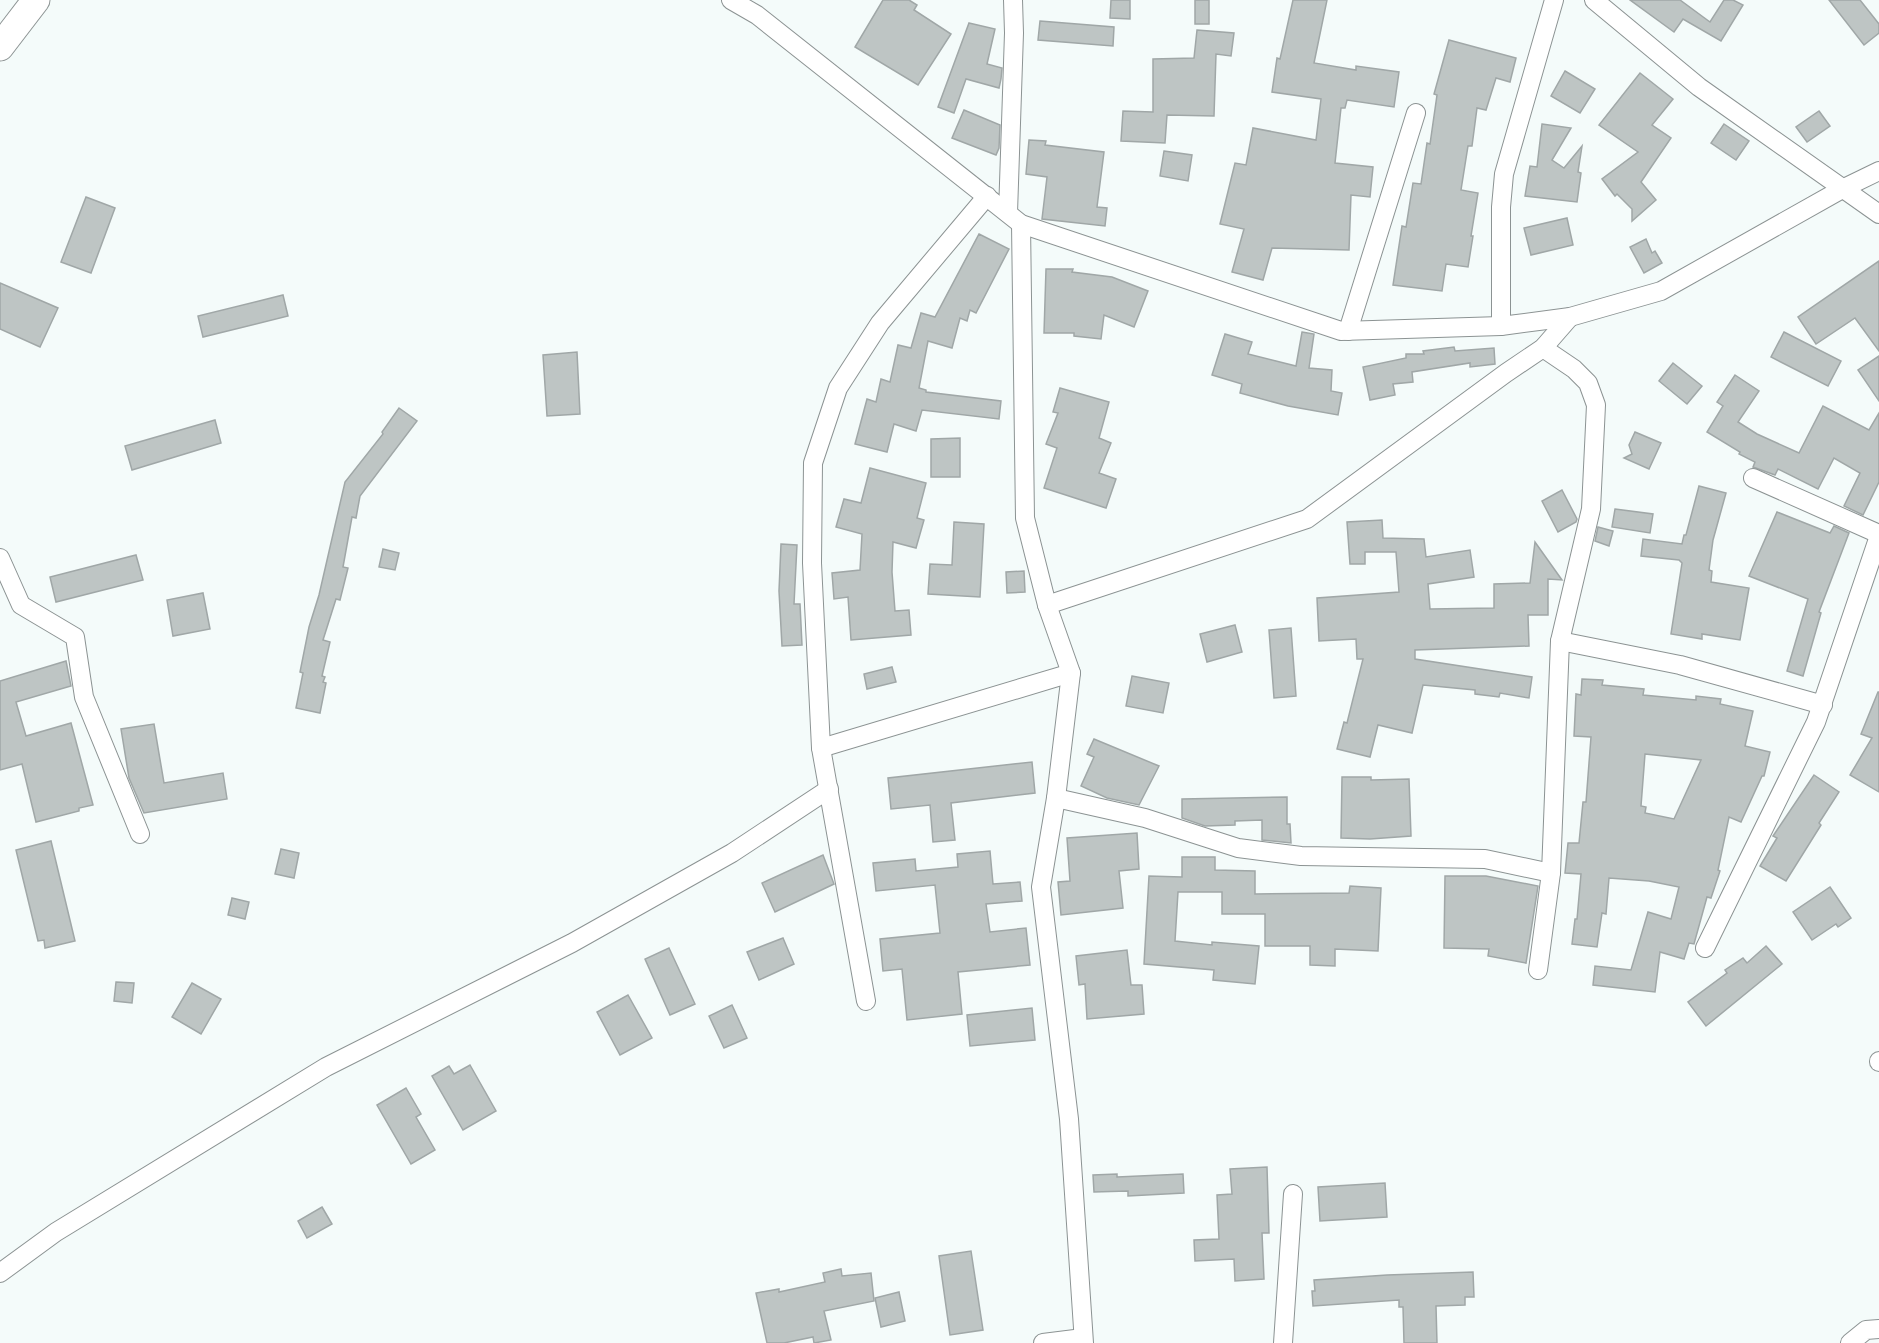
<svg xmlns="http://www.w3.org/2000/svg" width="1879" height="1343" font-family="Jost,sans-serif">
	<rect width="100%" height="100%" fill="#f4fbfa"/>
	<!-- building -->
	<g fill="#bec5c4" stroke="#a0a7a7" stroke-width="1.5" fill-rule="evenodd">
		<polygon points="883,0 909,0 917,5 914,10 951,34 918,85 855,47"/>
		<polygon points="1111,0 1130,0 1130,19 1110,18"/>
		<rect x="1195" y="0" width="14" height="24"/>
		<polygon points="1293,0 1327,0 1314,63 1356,70 1356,66 1399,72 1394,107 1347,100 1345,108 1341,108 1335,163 1373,167 1370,197 1351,195 1349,250 1272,248 1263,280 1232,272 1244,229 1220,224 1235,163 1246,165 1253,128 1316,140 1321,99 1272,92 1277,58 1280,59"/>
		<polygon points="1630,0 1680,0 1710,22 1724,0 1733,0 1743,5 1721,41 1683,19 1674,32"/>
		<polygon points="1829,0 1860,0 1879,24 1879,33 1864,45"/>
		<polygon points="1040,21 1114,27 1113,46 1038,40"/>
		<polygon points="969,23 995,29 987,64 1002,68 1001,79 999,88 966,79 954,113 938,107"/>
		<polygon points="1197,30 1234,33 1231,56 1216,54 1214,116 1167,115 1165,143 1121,141 1123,111 1153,112 1153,59 1194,58"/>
		<polygon points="1449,40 1516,58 1510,82 1496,78 1486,110 1477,108 1472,146 1468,146 1461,190 1478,193 1471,236 1473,236 1468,267 1446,264 1442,291 1393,285 1402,226 1406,227 1413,183 1421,184 1427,143 1430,144 1437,95 1434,94"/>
		<polygon points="1565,71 1595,89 1580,113 1551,96"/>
		<polygon points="1640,73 1673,99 1652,125 1671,138 1641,182 1656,200 1632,221 1632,209 1617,194 1615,196 1602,179 1638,152 1599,125"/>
		<polygon points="964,110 1000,125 999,148 996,155 952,138"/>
		<polygon points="1819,111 1830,126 1807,142 1796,127"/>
		<polygon points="1542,124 1571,128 1552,160 1564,168 1582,146 1578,172 1581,173 1577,202 1525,196 1530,166 1537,167"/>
		<polygon points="1724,124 1749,141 1736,160 1711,143"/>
		<polygon points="1029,140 1046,141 1045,145 1104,152 1097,207 1107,208 1105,226 1042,219 1047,177 1026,174"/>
		<polygon points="1164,151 1192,155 1188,181 1160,176"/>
		<polygon points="86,197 115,208 91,273 61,262"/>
		<polygon points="1567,218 1573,245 1531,255 1524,228"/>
		<polygon points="979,234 1009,249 976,313 970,310 967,321 960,318 952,348 928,341 919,388 926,390 926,392 1001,401 999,419 922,410 916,431 894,424 887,452 855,444 867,399 876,402 881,379 890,382 898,345 911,348 921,313 935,317"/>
		<polygon points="1646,239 1652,253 1655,251 1662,263 1644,273 1630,247"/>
		<polygon points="1879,261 1879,351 1855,318 1816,344 1798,317"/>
		<polygon points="1046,269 1073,269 1072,272 1112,277 1148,291 1134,327 1104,315 1101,339 1074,336 1074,333 1044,333"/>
		<polygon points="0,283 58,308 40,347 0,329"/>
		<polygon points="283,295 288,316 203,337 198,316"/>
		<polygon points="1302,332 1314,334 1309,368 1332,370 1331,391 1342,393 1338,415 1288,406 1240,393 1242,384 1212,375 1225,334 1252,342 1248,354 1296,366"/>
		<polygon points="1784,332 1841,361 1828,386 1771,357"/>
		<polygon points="1454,347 1455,351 1494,348 1495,364 1470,367 1470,363 1412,372 1413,382 1393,384 1395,395 1370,400 1363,367 1406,358 1406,354 1424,354 1423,351"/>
		<polygon points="577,352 580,414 547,416 543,355"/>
		<polygon points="1879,356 1879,401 1858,370"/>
		<polygon points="1673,363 1702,386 1687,404 1659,381"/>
		<polygon points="1735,375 1759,391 1738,422 1757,434 1799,453 1823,406 1869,430 1879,413 1879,482 1863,515 1844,506 1860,473 1834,458 1818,489 1778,469 1775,475 1753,467 1755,462 1739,454 1740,452 1707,432 1723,406 1717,402"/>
		<polygon points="1060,388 1109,402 1099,438 1111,443 1099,473 1116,479 1106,508 1044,488 1057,448 1046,444 1058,413 1053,412"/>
		<polygon points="399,408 417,421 360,496 356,518 352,517 343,567 348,568 340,600 336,599 323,640 330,642 322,676 325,677 323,682 326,683 320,713 296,708 303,673 300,672 309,627 319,595 345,482 383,434 382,432"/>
		<polygon points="215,420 221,443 132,470 125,446"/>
		<polygon points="1635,432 1661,443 1649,469 1624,458 1632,454 1629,445"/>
		<polygon points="960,438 960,477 931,477 931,439"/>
		<polygon points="870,468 926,483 917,518 924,520 916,548 893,542 892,572 895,611 909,610 911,635 851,640 848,597 834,599 832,573 860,570 862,534 836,527 844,499 861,503"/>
		<polygon points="1699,486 1726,493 1713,540 1709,570 1712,571 1711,582 1749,588 1740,640 1702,634 1702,639 1671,634 1682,563 1679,560 1641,556 1643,539 1682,544 1684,535 1686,535"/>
		<polygon points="1562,490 1577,519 1576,522 1558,532 1542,501"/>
		<polygon points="1615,509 1653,514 1650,533 1612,527"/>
		<polygon points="1777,512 1830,533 1834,526 1849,533 1819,612 1821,613 1803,676 1787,671 1808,599 1749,576"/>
		<polygon points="1382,520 1383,538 1424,539 1426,557 1470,550 1474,577 1428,584 1430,609 1494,608 1494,584 1530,583 1535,542 1562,580 1548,579 1548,615 1528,615 1529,646 1415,650 1415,659 1532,677 1529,698 1500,693 1499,697 1475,694 1475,690 1423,685 1412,733 1378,725 1370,757 1337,749 1344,722 1347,723 1363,659 1357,659 1356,639 1319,641 1317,598 1399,592 1396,552 1365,552 1365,564 1350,564 1347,522"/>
		<polygon points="954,522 984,524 980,597 928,594 930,564 952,565"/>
		<polygon points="1598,527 1613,531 1609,546 1595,541"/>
		<polygon points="781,544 797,545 794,604 800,604 802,645 782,646 779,591"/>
		<polygon points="383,549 399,553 395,570 379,567"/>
		<polygon points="136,555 143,580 56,602 50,577"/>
		<polygon points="1024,571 1025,592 1007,593 1006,572"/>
		<polygon points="203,593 210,629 173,636 167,600"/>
		<polygon points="1235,625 1242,652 1207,662 1200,634"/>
		<polygon points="1291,628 1296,696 1274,698 1269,630"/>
		<polygon points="66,661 71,686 16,702 26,736 71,723 93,805 79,808 79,811 36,822 22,764 0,770 0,681"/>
		<polygon points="892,667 896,682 867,689 864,674"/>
		<polygon points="1132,676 1169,683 1163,713 1126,706"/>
		<path d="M1582,679L1603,680L1602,685L1644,689L1643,695L1696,700V696L1721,699L1720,704L1753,711L1745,746L1770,752L1764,776H1762L1741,822L1729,817L1718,870L1720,871L1711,898L1707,897L1694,944L1689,943L1684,959L1660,952L1655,992L1593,985L1595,966L1631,970L1648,912L1671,919L1679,887L1649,881L1609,878L1606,914L1602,913L1597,947L1572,944L1575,919H1577L1581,874L1565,873L1568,843H1579L1583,802H1586L1591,737L1574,736L1576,694L1581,695ZM1645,754L1701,760L1674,819L1645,813L1646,807L1641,806Z"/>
		<polygon points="1878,692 1879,692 1879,792 1850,775 1872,738 1861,734"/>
		<polygon points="154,724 164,783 223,773 227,799 144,813 129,778 121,729"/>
		<polygon points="1094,739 1159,766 1139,805 1107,798 1081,786 1094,757 1087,754"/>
		<polygon points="1032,762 1035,793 951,803 955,840 933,842 930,805 891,809 888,778"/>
		<polygon points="1814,775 1839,792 1819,823 1821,825 1786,881 1760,866 1777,838 1773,836"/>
		<polygon points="1342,777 1371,777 1371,780 1409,779 1411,836 1370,839 1341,838"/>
		<polygon points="1287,797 1287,824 1290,824 1291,843 1262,840 1262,820 1235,821 1235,825 1205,826 1182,818 1182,799"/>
		<polygon points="1137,833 1139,869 1119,871 1123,908 1061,915 1058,882 1070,881 1067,838"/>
		<polygon points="51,841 75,941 45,948 44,940 38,941 16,850"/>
		<polygon points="281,849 299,853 294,878 275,874"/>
		<polygon points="990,851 993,884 1020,882 1022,901 986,904 990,932 1026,928 1030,965 958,972 962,1014 907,1020 902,969 883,971 880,939 940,933 935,885 876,891 873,863 915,859 916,871 958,867 957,854"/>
		<polygon points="823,855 834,884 775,912 762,883"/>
		<polygon points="1182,857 1215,857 1215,870 1255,871 1255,894 1349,893 1350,886 1381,888 1378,951 1335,949 1335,966 1310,965 1310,946 1265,946 1265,914 1222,914 1222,892 1178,892 1175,941 1212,945 1212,942 1259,946 1255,984 1213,980 1214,970 1144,964 1149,876 1182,877"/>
		<polygon points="1445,876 1486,876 1538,886 1526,963 1488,956 1489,949 1444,948"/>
		<polygon points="1830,887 1851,918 1838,927 1836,924 1812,940 1793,912"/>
		<polygon points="232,898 249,902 245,919 228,915"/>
		<polygon points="783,938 794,964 759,980 747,952"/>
		<polygon points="1766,946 1782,964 1706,1026 1688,1002 1727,973 1725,970 1743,958 1747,963"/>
		<polygon points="669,948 695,1004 670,1015 645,959"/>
		<polygon points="1127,950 1131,985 1142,985 1144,1014 1087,1019 1085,984 1079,985 1076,956"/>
		<polygon points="116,982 134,983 132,1003 114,1001"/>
		<polygon points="192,983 221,999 201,1034 172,1017"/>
		<polygon points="628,995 652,1038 620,1055 597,1012"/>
		<polygon points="732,1005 747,1038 724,1048 709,1016"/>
		<polygon points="1032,1008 1035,1040 970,1046 967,1015"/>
		<polygon points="470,1065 496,1111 463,1130 432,1076 449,1066 454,1074"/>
		<polygon points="406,1088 421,1114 416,1117 435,1150 411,1164 377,1105"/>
		<polygon points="1267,1167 1269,1233 1262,1233 1264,1279 1235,1281 1234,1259 1195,1261 1194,1240 1219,1239 1217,1195 1232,1194 1230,1169"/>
		<polygon points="1117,1174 1117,1177 1183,1174 1184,1193 1128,1196 1128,1191 1094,1192 1093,1175"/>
		<polygon points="1385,1183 1387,1217 1320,1221 1318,1187"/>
		<polygon points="322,1207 332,1224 307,1238 298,1221"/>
		<polygon points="971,1251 983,1330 950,1335 939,1256"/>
		<polygon points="841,1269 842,1276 871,1273 874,1301 824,1311 831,1340 814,1343 813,1337 784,1343 767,1343 756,1293 779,1289 779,1292 825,1282 823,1273"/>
		<polygon points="1473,1272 1474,1297 1465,1297 1465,1305 1436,1306 1437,1343 1404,1343 1403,1307 1399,1307 1399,1300 1313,1306 1312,1291 1315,1291 1314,1280 1387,1275"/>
		<polygon points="899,1292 905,1321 881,1327 875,1298"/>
	</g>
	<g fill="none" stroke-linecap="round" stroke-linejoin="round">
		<defs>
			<g id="minor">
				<polyline points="731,0 757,15 1021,224 1341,331 1501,326 1570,317 1661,291 1844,188 1879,171"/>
				<polyline points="1594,0 1699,87 1879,214"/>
				<polyline points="1008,213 1014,33 1013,0"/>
				<polyline points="1021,224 1025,518 1047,605 1071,673 1056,798 1041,887 1069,1119 1084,1343"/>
				<polyline points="1501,326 1501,207 1504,174 1554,0"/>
				<polyline points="1348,331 1416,113"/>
				<polyline points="1753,478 1879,534"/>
				<polyline points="0,558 21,605 75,637 84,697 140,834"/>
				<polyline points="1047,605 1307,519 1506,373 1543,348 1570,317"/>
				<polyline points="1560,641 1680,665 1823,705"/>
				<polyline points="821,748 1071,673"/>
				<polyline points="1056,798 1145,818 1238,848 1301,856 1485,859 1551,873"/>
				<polyline points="1705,948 1816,722 1879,536"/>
				<polyline points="1538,970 1551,873 1560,641 1591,509 1596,405 1588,383 1574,369 1543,348"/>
				<polyline points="866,1001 821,748 812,563 813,463 838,388 880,323 987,196"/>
				<polyline points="1879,1061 1879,1062"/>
				<polyline points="0,1273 56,1232 326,1067 572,943 732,853 829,789"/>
				<polyline points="1043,1343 1083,1338"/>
				<polyline points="1283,1343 1293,1194"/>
				<polyline points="1850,1343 1866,1330 1879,1329"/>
			</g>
			<polyline id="highway" points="0,47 36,0"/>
		</defs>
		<!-- minor casing -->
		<use href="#minor" stroke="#8c9393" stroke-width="20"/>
		<!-- highway casing -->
		<use href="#highway" stroke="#8c9393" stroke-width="29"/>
		<!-- minor -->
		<use href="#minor" stroke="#fff" stroke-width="18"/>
		<!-- highway -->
		<use href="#highway" stroke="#fff" stroke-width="27"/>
	</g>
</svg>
